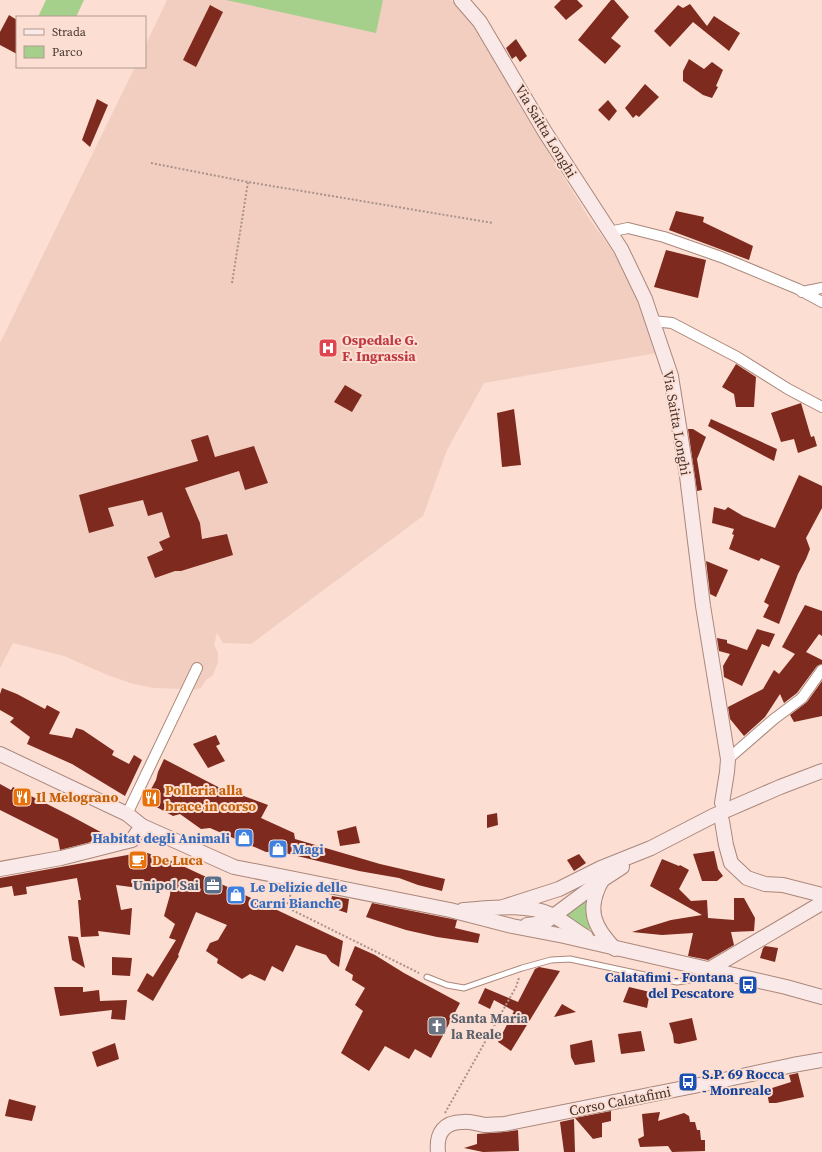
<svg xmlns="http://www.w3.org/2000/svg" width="822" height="1152" font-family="'Source Serif 4',serif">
	<rect width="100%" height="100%" fill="#fcded2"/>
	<!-- built -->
	<polygon fill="#f2cec1" points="167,0 451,0 478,30 518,92 542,140 564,178 591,221 610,247 626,272 657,353 484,383 447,450 423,516 251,644 223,643 217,633 214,645 218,653 218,662 216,667 213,675 206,680 201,688 193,690 186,687 181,689 153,688 130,683 105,674 64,656 13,643 0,668 0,343 135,67 145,67 145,46"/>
	<!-- green -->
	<g fill="#a5d08c">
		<polygon points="46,0 84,0 76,17 38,17"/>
		<polygon points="226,0 383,0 376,33"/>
		<polygon points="590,895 592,927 589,930 576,924 567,917 568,912"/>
	</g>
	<!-- building -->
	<g fill="#7e2a1e">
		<polygon points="561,0 577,0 583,6 566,20 554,7"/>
		<polygon points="611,0 614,0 629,17 611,38 621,46 605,64 578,40"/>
		<polygon points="690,4 707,26 714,16 740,33 729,51 693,22 670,47 654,31 678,5 683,8"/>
		<polygon points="210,5 223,12 196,67 183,60"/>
		<polygon points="9,15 17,20 17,54 0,45 0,32"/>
		<polygon points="516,39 527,56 520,62 516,56 512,59 506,48"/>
		<polygon points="689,59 704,69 712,62 723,70 716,86 718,87 712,98 703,95 683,81 683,71"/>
		<polygon points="645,84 659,97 639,117 636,115 633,118 625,108"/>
		<polygon points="97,99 108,105 90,147 82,140"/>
		<polygon points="608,100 617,111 609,121 598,110"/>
		<polygon points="676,211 704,217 703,222 753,246 749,260 669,230"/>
		<polygon points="666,250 706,260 698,298 654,287"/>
		<polygon points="736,364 756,377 754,407 736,407 734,394 722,387"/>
		<polygon points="345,385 362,395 352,412 334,402"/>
		<polygon points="801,403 811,437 814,436 817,446 798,453 794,439 781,442 771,413"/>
		<polygon points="514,409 521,465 502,467 497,413"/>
		<polygon points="711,419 777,449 774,461 708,426"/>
		<polygon points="688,429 693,429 706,437 697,459 702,490 697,491"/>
		<polygon points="208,435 215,457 254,446 268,483 245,490 239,471 185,488 200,523 202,539 227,534 233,555 181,571 175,571 155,578 147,557 163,550 159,542 170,537 162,512 148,516 143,500 108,508 114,526 89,533 79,495 198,461 191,440"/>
		<polygon points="799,475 822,486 822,508 806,538 810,549 806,559 798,574 779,624 763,617 769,605 764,602 780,566 761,558 759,561 729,549 734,535 732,534 734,529 712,523 714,507 725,510 728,507 743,516 775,528"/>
		<polygon points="706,561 728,570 716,597 710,594"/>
		<polygon points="805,605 822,611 822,636 819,634 806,652 822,660 822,664 817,666 797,693 784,703 780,694 765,717 744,736 730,719 728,707 763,689 774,670 779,674 795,654 782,647"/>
		<polygon points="757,629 775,634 769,647 762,644 742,686 724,677 723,666 730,654 719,651 717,638 727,640 727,643 747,650"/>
		<polygon points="822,681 822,716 794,722 790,715 807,702"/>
		<polygon points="2,688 17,694 45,709 47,705 60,712 49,734 72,738 76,728 83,730 114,751 112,755 129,764 134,755 142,760 125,796 72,764 27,744 30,737 10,722 14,718 0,710 0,694"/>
		<polygon points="216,735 220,744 216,746 225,761 208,768 193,744"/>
		<polygon points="164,759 222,789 222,788 268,805 261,818 294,833 295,839 380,864 445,879 442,891 418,885 399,878 359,871 281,852 266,852 210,828 201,829 180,814 173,816 151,804 144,802 156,780 158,772"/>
		<polygon points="0,784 11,790 13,787 69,815 110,837 60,850 58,839 0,810"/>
		<polygon points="497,813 498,825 487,828 487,815"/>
		<polygon points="356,826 360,843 340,846 337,831"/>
		<polygon points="714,851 718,869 723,876 717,881 702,881 693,854"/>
		<polygon points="144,852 172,861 343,941 339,967 331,962 326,955 296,945 283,972 272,966 265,981 250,974 242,979 217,963 218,959 206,951 210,943 218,940 227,925 196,912 178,955 179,956 153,1001 137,991 147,973 153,977 176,940 169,938 175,924 164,916 170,895 171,882 139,883 139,888 116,885 121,910 132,908 130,935 98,931 99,936 81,937 78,900 81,900 77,878 26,887 27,894 14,896 12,886 0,888 0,878"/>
		<polygon points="579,854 586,863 574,871 567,860"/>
		<polygon points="662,859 679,866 680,865 689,870 679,889 691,901 707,900 708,918 734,920 734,898 744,898 755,918 754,931 731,932 734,945 708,960 688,956 693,933 662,935 632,932 671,920 702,915 650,886"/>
		<polygon points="332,896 349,899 347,913 329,907"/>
		<polygon points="372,903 457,920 455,928 480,934 478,943 437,937 406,930 366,917"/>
		<polygon points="68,936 78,937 85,968 72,960"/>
		<polygon points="355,946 375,955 404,973 460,1003 431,1058 415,1049 409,1059 385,1046 369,1071 341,1053 363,1011 355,1005 365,988 352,980 353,975 345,970"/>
		<polygon points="765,946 778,948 775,962 760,958 763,948"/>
		<polygon points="112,957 132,958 130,976 112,975"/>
		<polygon points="539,967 560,971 511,1051 498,1042 514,1011 494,1000 490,1009 478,1003 485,988 518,1002 535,969"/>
		<polygon points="54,987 83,987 83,992 99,990 100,1001 127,1000 125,1020 111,1019 112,1010 60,1016"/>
		<polygon points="629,987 650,992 647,1008 623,1002"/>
		<polygon points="562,1004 576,1012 554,1017"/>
		<polygon points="692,1018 697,1040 679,1044 674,1043 673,1035 669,1023"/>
		<polygon points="641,1031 645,1051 621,1054 618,1034"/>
		<polygon points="592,1040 595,1062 575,1065 571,1057 570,1045"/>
		<polygon points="115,1043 119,1059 97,1067 92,1052"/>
		<polygon points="798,1073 804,1097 776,1103 769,1103 768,1098 772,1088 791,1082 789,1075"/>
		<polygon points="9,1099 36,1106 32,1121 5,1116"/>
		<polygon points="611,1111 611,1121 602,1123 602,1137 593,1139 575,1118"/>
		<polygon points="660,1112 658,1121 684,1113 689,1116 690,1122 695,1122 697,1130 700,1130 701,1140 705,1140 705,1151 672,1152 668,1146 640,1147 638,1139 644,1136 642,1114"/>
		<polygon points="574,1119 575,1152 564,1152 560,1122"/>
		<polygon points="518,1130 519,1151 483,1152 464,1148 477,1144 477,1134 504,1132"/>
	</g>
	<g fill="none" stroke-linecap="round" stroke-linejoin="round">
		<defs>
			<polyline id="lane" points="427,977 447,985 464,988 522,968 551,960 570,959 677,982 690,980 705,971"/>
			<g id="street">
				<polyline points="609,232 628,228 664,237 721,257 798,289 822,302"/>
				<polyline points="802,292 822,288"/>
				<polyline points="652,321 672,323 737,357 788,389 822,407"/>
				<polyline points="728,759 774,719 802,698 822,670"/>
				<polyline points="127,814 197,668"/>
			</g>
			<g id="secondary">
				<polyline points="461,0 480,22 545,132 621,249 645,299 671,376 687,476 703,606 728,759 727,772 722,803"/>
				<polyline points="0,754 127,814 142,826 234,867 450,910 512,926 564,936 786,987 822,997"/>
				<polyline points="722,821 726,845 731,863 747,878 765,884 783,885 822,895"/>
				<polyline points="0,869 61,858 132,840 142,826"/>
				<path d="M602,880C586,909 593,926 615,949"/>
				<polyline points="503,907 559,889 601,868 651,848 713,816 780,787 822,771"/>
				<path d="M463,910C491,908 526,903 552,915C564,921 575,931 586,937"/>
				<polyline points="527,925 544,923 599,882 622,867"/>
				<polyline points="708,970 822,903"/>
				<path d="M438,1152C436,1133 444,1122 463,1122C471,1121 478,1124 485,1125C491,1125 498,1124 504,1124L719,1081L793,1065L822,1060"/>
			</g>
		</defs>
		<!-- lane casing -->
		<use href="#lane" stroke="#aa877a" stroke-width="7"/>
		<!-- street casing -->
		<use href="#street" stroke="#aa877a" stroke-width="12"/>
		<!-- secondary casing -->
		<use href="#secondary" stroke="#aa877a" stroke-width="16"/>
		<!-- path -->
		<g stroke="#aa928a" stroke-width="2" stroke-dasharray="2 2" stroke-linecap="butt">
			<polyline points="151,163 248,182 493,223"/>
			<polyline points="232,283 248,182"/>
			<polyline points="292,891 286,907 419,973"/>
			<polyline points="445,1113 516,987 519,978"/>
		</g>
		<!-- lane -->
		<use href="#lane" stroke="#fff" stroke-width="5"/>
		<!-- street -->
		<use href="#street" stroke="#fff" stroke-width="10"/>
		<!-- secondary -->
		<use href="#secondary" stroke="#fae9e9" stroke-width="14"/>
	</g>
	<!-- icons -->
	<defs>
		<symbol id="hospital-square" viewBox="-11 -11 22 22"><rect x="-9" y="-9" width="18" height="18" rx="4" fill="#e0444e" stroke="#fcded2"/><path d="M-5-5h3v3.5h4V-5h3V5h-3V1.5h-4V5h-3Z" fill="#fff"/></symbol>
		<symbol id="restaurant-square" viewBox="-11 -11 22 22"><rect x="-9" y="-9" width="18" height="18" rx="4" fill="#e8710a" stroke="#fcded2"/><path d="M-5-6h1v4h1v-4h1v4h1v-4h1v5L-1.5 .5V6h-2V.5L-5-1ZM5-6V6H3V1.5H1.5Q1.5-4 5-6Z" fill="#fff"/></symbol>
		<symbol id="shop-square" viewBox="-11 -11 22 22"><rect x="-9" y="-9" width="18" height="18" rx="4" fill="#3f7fe0" stroke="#fcded2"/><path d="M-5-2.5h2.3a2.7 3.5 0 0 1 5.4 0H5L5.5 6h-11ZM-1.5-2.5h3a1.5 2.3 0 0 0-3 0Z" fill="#fff"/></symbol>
		<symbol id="cafe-square" viewBox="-11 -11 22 22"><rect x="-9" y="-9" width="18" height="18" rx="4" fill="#e8710a" stroke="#fcded2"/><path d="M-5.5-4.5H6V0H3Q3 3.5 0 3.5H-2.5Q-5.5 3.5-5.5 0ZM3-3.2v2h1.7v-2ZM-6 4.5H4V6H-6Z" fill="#fff"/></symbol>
		<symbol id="office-square" viewBox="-11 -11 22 22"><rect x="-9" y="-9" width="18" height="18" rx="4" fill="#5c6f8a" stroke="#fcded2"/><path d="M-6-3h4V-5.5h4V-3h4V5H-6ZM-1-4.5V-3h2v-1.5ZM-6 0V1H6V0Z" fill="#fff"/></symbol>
		<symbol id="bus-square" viewBox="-11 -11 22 22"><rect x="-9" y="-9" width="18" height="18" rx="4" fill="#1a4fb4" stroke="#fcded2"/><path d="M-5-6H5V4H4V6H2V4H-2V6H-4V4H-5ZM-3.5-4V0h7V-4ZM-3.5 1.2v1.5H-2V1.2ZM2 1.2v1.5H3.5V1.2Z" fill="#fff"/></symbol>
		<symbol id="church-square" viewBox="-11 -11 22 22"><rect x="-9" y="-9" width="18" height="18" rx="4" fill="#6b7280" stroke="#fcded2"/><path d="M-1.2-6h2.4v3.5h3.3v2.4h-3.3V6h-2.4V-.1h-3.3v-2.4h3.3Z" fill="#fff"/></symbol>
	</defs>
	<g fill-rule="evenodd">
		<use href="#hospital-square" x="317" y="337" width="22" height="22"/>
		<use href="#restaurant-square" x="11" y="786" width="22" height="22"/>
		<use href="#restaurant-square" x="140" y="787" width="22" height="22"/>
		<use href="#shop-square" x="233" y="827" width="22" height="22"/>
		<use href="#shop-square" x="267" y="838" width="22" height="22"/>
		<use href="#cafe-square" x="127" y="849" width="22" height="22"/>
		<use href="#office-square" x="202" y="874" width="22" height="22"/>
		<use href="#shop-square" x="225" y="884" width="22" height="22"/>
		<use href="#bus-square" x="737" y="974" width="22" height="22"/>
		<use href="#church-square" x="426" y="1015" width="22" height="22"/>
		<use href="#bus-square" x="677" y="1071" width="22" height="22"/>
	</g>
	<g text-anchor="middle" stroke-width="4" stroke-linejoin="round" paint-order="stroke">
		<!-- street labels -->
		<g font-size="14" fill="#43342f" stroke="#fcded2">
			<text transform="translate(546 131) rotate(59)" y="5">Via Saitta Longhi</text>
			<text transform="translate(677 423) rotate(80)" y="5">Via Saitta Longhi</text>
			<text transform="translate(620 1101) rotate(-11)" y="5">Corso Calatafimi</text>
		</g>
		<!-- health labels -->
		<g font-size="14" font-weight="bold" fill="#be3a42" stroke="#fcded2" text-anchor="start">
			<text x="342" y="345">Ospedale G.<tspan x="342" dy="16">F. Ingrassia</tspan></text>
		</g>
		<!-- food labels -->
		<g font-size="14" font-weight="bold" fill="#c56008" stroke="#fcded2" text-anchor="start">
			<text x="165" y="795">Polleria alla<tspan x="165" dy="16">brace in corso</tspan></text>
			<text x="36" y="802">Il Melograno</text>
			<text x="152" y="865">De Luca</text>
		</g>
		<!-- shop labels -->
		<g font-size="14" font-weight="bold" fill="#366cbe" stroke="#fcded2" text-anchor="start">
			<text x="230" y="843" text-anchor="end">Habitat degli Animali</text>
			<text x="292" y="854">Magi</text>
			<text x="250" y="892">Le Delizie delle<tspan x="250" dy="16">Carni Bianche</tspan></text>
		</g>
		<!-- service labels -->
		<g font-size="14" font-weight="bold" fill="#4e5e75" stroke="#fcded2" text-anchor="end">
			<text x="199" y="890">Unipol Sai</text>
		</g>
		<!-- transit labels -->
		<g font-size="14" font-weight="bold" fill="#164399" stroke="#fcded2" text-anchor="end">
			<text x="734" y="982">Calatafimi - Fontana<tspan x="734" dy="16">del Pescatore</tspan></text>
			<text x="702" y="1079" text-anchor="start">S.P. 69 Rocca<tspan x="702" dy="16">- Monreale</tspan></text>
		</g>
		<!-- worship labels -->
		<g font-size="14" font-weight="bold" fill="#5b616d" stroke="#fcded2" text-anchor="start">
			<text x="451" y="1023">Santa Maria<tspan x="451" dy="16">la Reale</tspan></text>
		</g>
	</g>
	<!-- legend -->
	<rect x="16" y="16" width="130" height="52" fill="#fcded2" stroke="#b29a91"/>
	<rect x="24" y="29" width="20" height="6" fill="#fae9e9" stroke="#b29a91"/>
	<text x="52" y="36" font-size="12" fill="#43342f">Strada</text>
	<rect x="24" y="46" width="20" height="12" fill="#a5d08c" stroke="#b29a91"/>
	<text x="52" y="56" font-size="12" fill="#43342f">Parco</text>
</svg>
